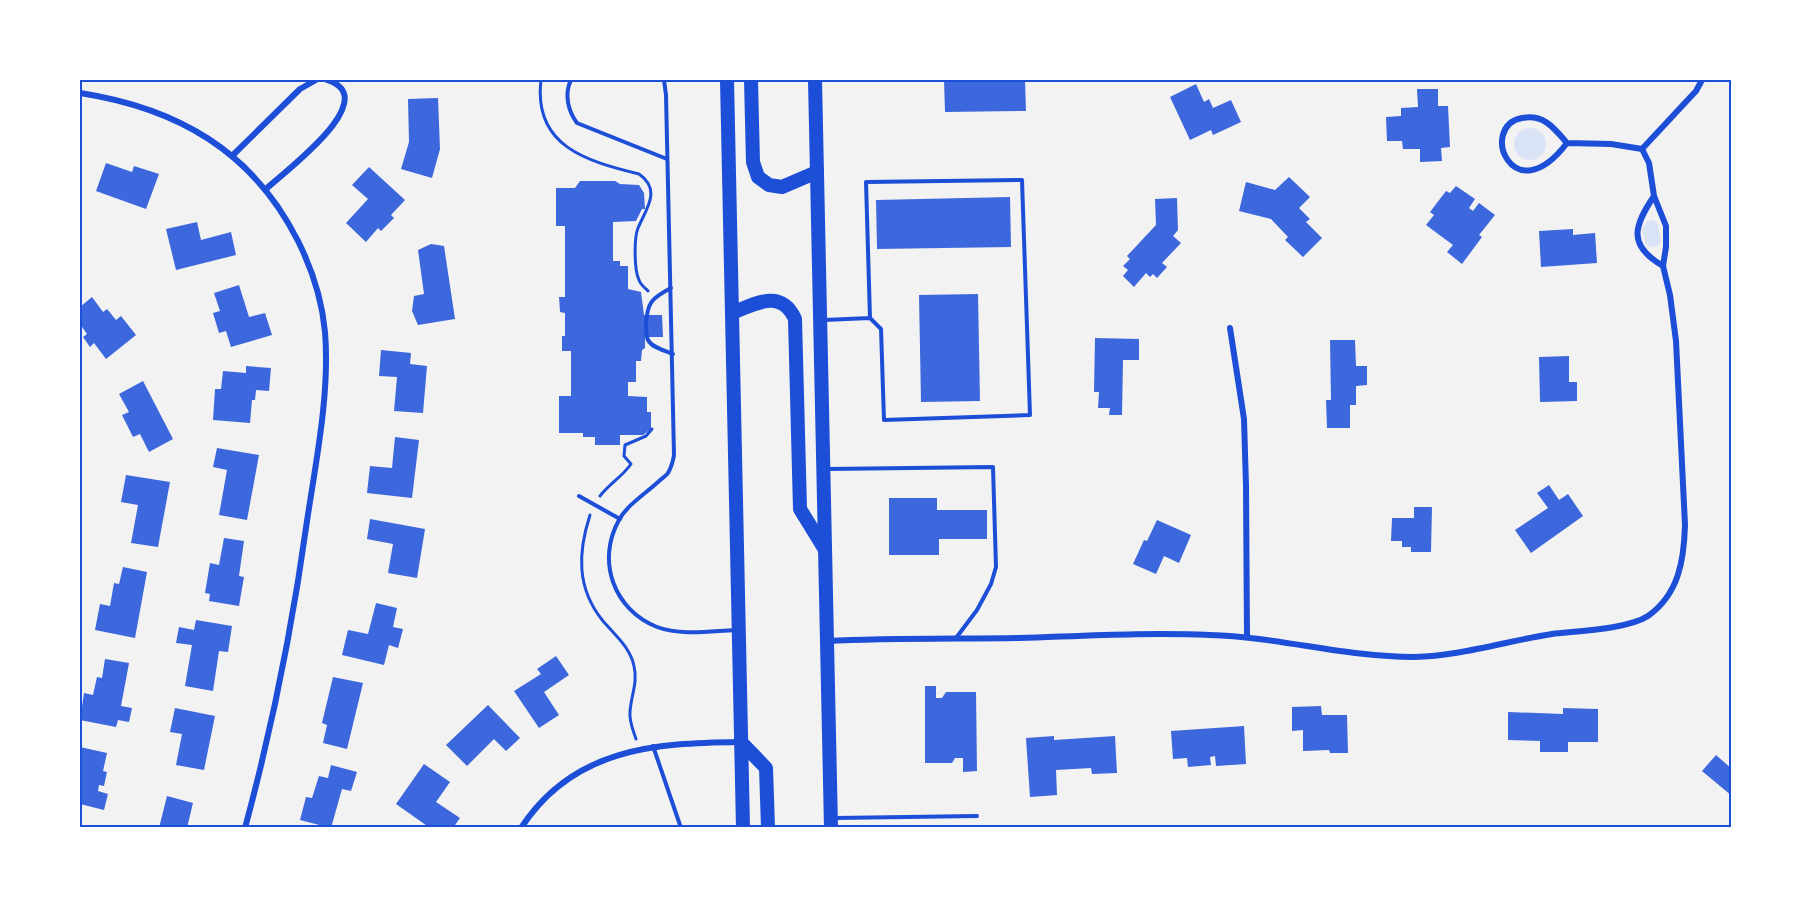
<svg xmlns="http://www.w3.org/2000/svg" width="1811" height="907" font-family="Jost,sans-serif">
	<rect width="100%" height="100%" fill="#f2f2f2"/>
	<!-- green -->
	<g fill="#dbe4f7">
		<circle cx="1530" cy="144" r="16"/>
		<polygon points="1653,220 1658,224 1661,241 1658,246 1650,247 1646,245 1642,230 1647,221"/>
	</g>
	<!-- building -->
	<g fill="#3d67dc">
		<polygon points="944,80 1025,80 1026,111 945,112"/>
		<polygon points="1196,84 1204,102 1209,99 1213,108 1231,100 1241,122 1213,135 1211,130 1190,140 1170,97"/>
		<polygon points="1417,89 1438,89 1438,106 1448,106 1450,147 1441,148 1442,161 1420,162 1420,149 1403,149 1402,141 1387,141 1386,117 1401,116 1401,108 1418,107"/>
		<polygon points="438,98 440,149 432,178 401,169 409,142 408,99"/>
		<polygon points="106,163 132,172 134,166 159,174 146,209 96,191"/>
		<polygon points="369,167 405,200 391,215 394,218 381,231 378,228 366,242 346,223 368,199 352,185"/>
		<polygon points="1289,177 1310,197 1299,208 1310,219 1306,222 1322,238 1303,257 1285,240 1288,237 1271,219 1239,211 1246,182 1275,190"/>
		<polygon points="580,181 615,181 620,184 639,185 644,193 645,209 642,209 636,221 613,222 613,261 620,261 620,266 628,266 628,289 641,292 644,315 662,315 663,337 645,337 645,348 642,350 641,361 636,361 636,382 628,382 628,396 647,397 647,412 651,412 651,429 643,435 620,435 620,445 595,445 595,437 583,437 583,433 559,433 559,396 571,396 571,351 562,351 562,336 565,336 565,313 560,312 559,297 565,297 565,226 556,226 556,188 575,188"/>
		<polygon points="1456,186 1475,199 1469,208 1473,211 1479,203 1495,215 1479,235 1482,237 1462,264 1447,252 1453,245 1426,225 1434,215 1430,212 1446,191 1450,193"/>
		<polygon points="1010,197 1011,247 877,249 876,200"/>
		<polygon points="1177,198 1178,230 1173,236 1181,243 1162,263 1167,267 1157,278 1153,274 1150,277 1146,273 1134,287 1123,276 1128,270 1123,266 1130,259 1127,256 1156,225 1155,199"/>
		<polygon points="197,222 201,240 231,232 236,255 176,270 166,229"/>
		<polygon points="1573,229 1573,235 1595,233 1597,263 1541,267 1539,231"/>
		<polygon points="431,244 444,246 455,319 418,325 412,311 414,296 424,294 418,250"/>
		<polygon points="239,285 249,317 265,313 272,335 231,347 226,331 219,333 213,313 220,311 214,293"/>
		<polygon points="978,294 980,401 921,402 919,295"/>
		<polygon points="92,297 103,312 107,309 116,320 121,316 136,335 106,359 94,343 90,347 83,337 87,334 80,324 80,307"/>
		<polygon points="1095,338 1139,339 1139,360 1123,360 1122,415 1109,415 1110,408 1098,408 1099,392 1094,392"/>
		<polygon points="1330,340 1355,340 1356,366 1367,366 1367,385 1356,386 1356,405 1350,405 1350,428 1327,428 1326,400 1331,400"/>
		<polygon points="381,350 411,353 410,364 427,366 423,413 394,411 397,377 379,376"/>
		<polygon points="1569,356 1569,382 1577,382 1577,401 1540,402 1539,357"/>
		<polygon points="246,366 271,368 269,391 256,390 255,400 252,400 250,423 213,420 215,389 221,389 223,371 246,373"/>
		<polygon points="143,381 173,439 149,452 140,434 133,437 122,415 129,412 119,394"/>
		<polygon points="395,437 419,440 412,498 367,493 370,466 392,468"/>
		<polygon points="217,448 259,455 247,520 219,515 227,470 213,467"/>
		<polygon points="126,475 170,482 158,547 131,543 138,505 121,502"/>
		<polygon points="1549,485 1559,500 1568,494 1583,516 1531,553 1515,530 1548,508 1537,493"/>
		<polygon points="889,498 937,498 937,510 987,510 987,539 939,539 939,555 889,555"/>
		<polygon points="1414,507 1432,507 1431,552 1411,552 1411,547 1402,547 1402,541 1391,541 1392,518 1414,518"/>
		<polygon points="370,519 425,529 417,578 388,573 393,544 367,539"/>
		<polygon points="1157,520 1191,535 1179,563 1164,556 1156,574 1133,564 1144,540 1147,541"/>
		<polygon points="224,538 244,541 239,576 244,577 239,606 209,601 210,594 205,593 210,563 219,565"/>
		<polygon points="123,567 147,572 135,638 95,630 100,604 110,606 114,583 119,584"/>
		<polygon points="376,603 397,608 393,627 403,629 398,648 389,645 384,665 342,655 348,630 368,634"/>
		<polygon points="196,620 232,626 228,652 219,651 213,691 185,686 192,645 176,643 179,627 194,630"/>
		<polygon points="556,656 569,675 544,692 559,715 539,728 514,691 541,674 537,669"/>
		<polygon points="105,659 129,663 121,706 132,708 129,722 118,720 116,727 80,720 84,693 93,695 97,677 102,678"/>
		<polygon points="333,677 363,683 347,749 323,743 327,725 322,723"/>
		<polygon points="925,686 936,686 936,698 942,698 946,692 976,692 977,771 963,772 963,758 955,758 952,763 925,763"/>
		<polygon points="488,705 520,738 506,751 494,739 467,766 446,745"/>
		<polygon points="1321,706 1322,715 1347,715 1348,753 1330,753 1329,750 1303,751 1303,730 1292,731 1292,707"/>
		<polygon points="175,708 215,716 204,770 176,765 182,734 170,732"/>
		<polygon points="1563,708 1598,709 1598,742 1568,742 1568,752 1540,752 1540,741 1508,740 1508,712 1563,714"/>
		<polygon points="1244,726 1246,764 1216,766 1215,756 1210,757 1211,765 1188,767 1187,758 1173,759 1171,731"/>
		<polygon points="1054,736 1054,740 1115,736 1117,773 1092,774 1091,768 1056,770 1057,795 1030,797 1026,738"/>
		<polygon points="80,747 107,753 103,771 107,772 104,786 99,785 98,791 108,794 104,810 80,804"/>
		<polygon points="1716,755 1732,769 1732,796 1702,771"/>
		<polygon points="424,764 450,782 436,802 460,818 453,828 430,828 396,804"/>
		<polygon points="331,765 357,772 351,791 342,789 331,828 300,820 306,797 312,798 319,776 328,778"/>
		<polygon points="167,796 193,803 187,828 159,828"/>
	</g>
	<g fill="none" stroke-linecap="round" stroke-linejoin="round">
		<!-- path -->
		<g stroke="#1d4ed8" stroke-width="3">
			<path d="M541,80C533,146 586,161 639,174C662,190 646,209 638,228C634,238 634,270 639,280C640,284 645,288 648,291"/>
			<path d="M600,496C609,484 622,477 631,464L624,456L625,445L646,436L652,429"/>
			<path d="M590,515C578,552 576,588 603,621C615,635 630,647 634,666C638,683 631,695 630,712C629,721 633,730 636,739"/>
		</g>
		<!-- service -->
		<g stroke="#1d4ed8" stroke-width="4">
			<path d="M571,80C564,94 568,111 577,123L667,159"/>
			<path d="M664,80L666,95L674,455C673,461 671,468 668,473C666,476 661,479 658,482C645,494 627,505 619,520C596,561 614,610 657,627C681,636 711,631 735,630"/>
			<path d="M671,288C652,298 647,302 646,325C646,329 646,336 648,340C652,348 666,351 673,354"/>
			<polyline points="824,320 870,318 866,182 1022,180 1030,415 884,420 881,329 870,318"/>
			<polyline points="827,469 993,467 996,567 991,584 977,610 956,638"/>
			<polyline points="579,496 620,519"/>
			<polyline points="653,746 681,828"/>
			<polyline points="835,818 977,816"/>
		</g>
		<!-- minor -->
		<g stroke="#1d4ed8" stroke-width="6">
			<path d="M80,93C177,108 253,151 298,241C313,271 322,299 325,332C330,393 316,461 307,521C293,623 272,728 245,828"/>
			<path d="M1567,143C1513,214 1478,126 1522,118C1544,114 1554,128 1567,143L1611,144L1642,149"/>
			<path d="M1642,149L1649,163L1654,196L1666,226V247L1663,266C1627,245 1634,226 1654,196"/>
			<polyline points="1642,149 1696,91 1702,80"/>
			<polyline points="233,155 300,89 316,80"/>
			<path d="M266,189C284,172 385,98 327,80"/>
			<polyline points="1230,328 1244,419 1246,486 1247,637"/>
			<path d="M827,641C891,638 955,639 1019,638C1082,636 1147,632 1210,635C1280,637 1344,657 1414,657C1461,656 1506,641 1552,634C1578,631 1628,629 1648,616C1679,594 1684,560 1685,525L1676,341L1670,295L1663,266"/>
			<path d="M521,828C573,748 655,743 740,742"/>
		</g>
		<!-- trunk -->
		<g stroke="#1d4ed8" stroke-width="14">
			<polyline points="727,80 743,828"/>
			<polyline points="751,80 753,162 758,177 769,185 782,187 817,172"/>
			<polyline points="815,80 831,828"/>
			<path d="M732,313C755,304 781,288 795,319L800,509L824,548"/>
			<polyline points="741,742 766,768 768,828"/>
		</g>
	</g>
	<!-- border -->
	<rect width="1811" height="907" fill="none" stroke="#ffffff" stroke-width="162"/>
	<rect x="81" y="81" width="1649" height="745" fill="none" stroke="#1d4ed8" stroke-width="2"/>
</svg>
